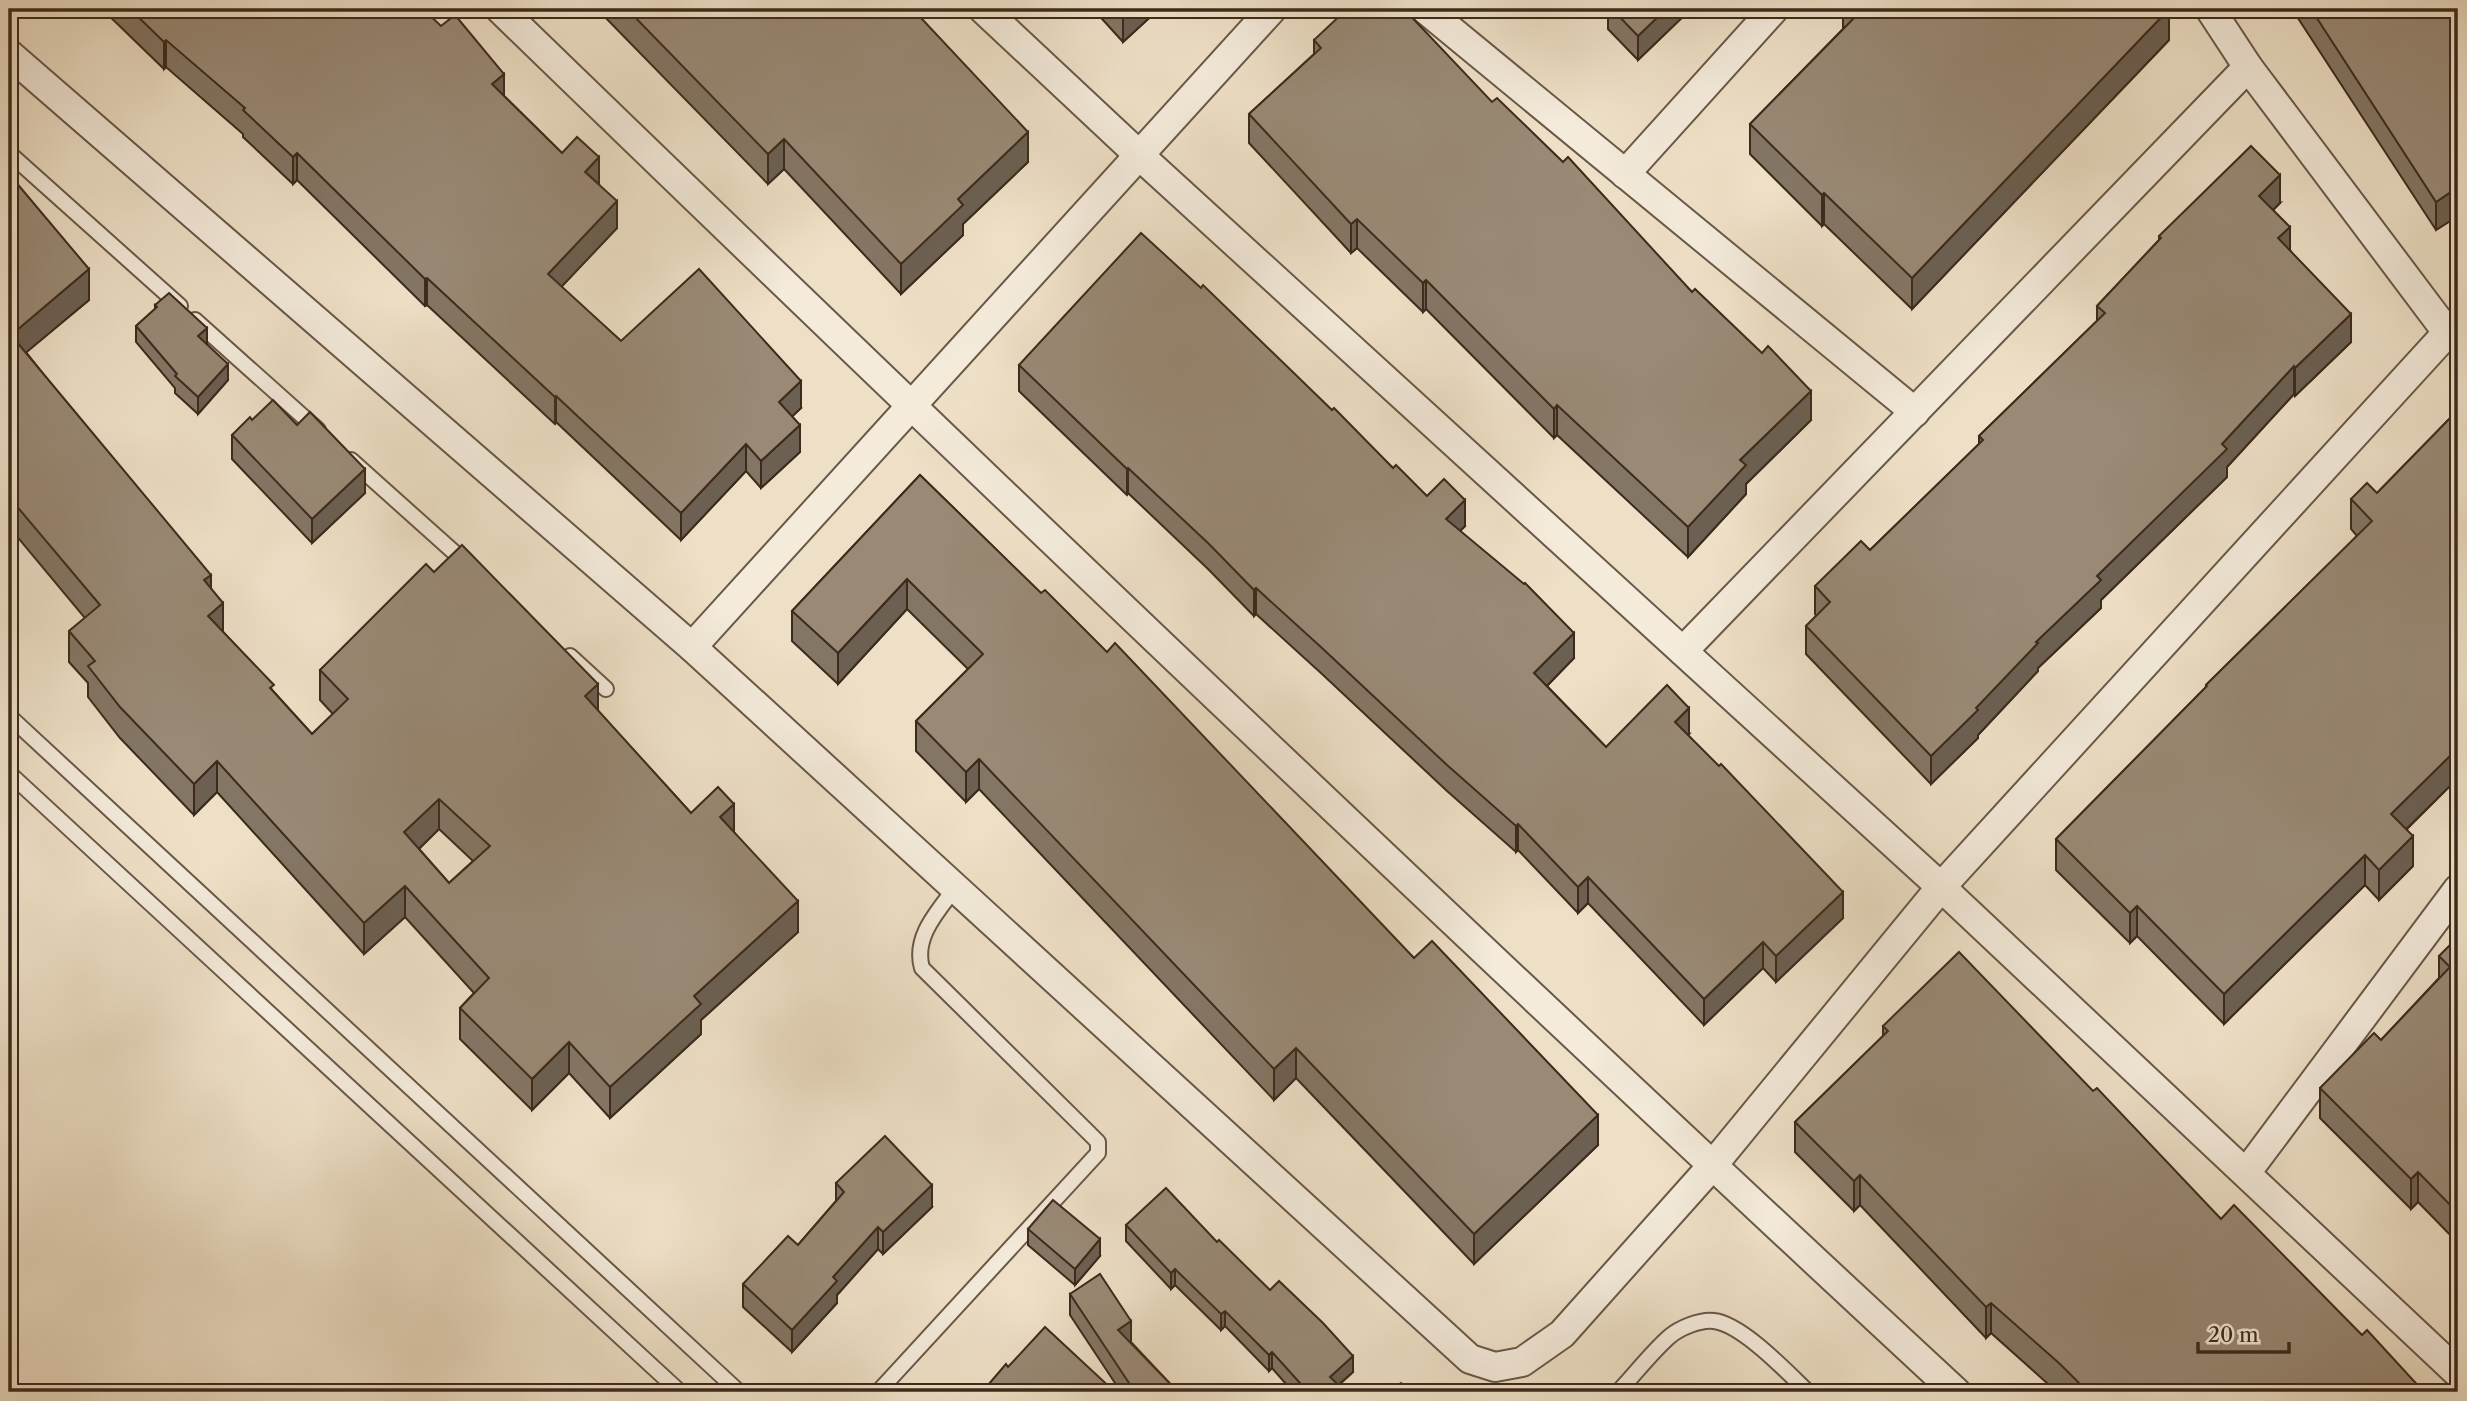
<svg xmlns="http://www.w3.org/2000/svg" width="2467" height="1401" font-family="'Libre Caslon Text',serif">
	<rect width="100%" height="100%" fill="#eee0c7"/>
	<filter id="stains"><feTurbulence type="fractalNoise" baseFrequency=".00286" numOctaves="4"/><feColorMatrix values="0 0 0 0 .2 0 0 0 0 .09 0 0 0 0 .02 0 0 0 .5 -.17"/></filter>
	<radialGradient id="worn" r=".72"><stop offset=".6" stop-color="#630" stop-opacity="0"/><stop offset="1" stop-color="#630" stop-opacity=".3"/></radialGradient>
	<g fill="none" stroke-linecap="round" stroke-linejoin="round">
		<defs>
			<g id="service">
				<polyline points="9,153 180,306"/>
				<polyline points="195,320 318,430"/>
				<polyline points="351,460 466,563"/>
				<polyline points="570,656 606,689"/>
				<polyline points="9,716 739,1392"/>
				<polyline points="9,773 680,1392"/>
				<path d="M878,1392L1098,1153V1142L1089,1133L922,968C913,937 938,911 955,888"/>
				<path d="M1618,1392C1635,1374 1651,1353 1669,1337C1679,1328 1701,1319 1714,1321C1742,1324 1788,1373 1808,1392"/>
			</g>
			<g id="minor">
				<path d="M500,9C981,475 1465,937 1956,1392"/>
				<polyline points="983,9 1139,155 1941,887 2458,1373"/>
				<polyline points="1425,9 1915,412"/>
				<polyline points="2210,9 2248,67 2447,332"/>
				<polyline points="9,54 692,647 1470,1359 1495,1367 1522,1362 1562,1334 1712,1166 1941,887 2458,321"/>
				<polyline points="1625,174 1774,9"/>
				<polyline points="692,647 1272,9"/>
				<polyline points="1683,651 2248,67"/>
				<polyline points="2246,1173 2458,889"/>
			</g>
		</defs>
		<!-- service casing -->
		<use href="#service" stroke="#695847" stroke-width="18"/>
		<!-- minor casing -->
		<use href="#minor" stroke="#695847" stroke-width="32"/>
		<!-- service -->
		<use href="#service" stroke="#f4ebdb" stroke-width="14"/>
		<!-- minor -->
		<use href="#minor" stroke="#f4ebdb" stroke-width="28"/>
	</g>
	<!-- wall -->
	<g fill="#847665" stroke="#3d2a1c" stroke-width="2" fill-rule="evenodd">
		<polygon points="102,9 423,9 504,96 562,153 599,184 617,228 561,287 621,341 801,408 792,416 800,452 761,488 746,471 681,540 556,422 555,424 427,305 425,306 297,180 293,184 243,137 243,134 166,67 164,69"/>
		<polygon points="597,9 910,9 1028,162 963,224 963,235 901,294 784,169 768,184"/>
		<polygon points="1093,9 1159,9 1123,42"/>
		<polygon points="1608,9 1691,9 1638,60 1608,29"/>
		<polygon points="1843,9 2168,9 2169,40 1912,309 1824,224 1822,226 1750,154 1750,124 1843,29"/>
		<polygon points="2292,9 2458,9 2458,216 2436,230"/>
		<polygon points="1314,40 1492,102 1692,292 1811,420 1746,484 1746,494 1688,557 1557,435 1554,438 1426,309 1423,312 1357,248 1351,253 1249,143 1249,114 1314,54"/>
		<path d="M9,174L89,300L26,352L211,588L223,632L274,692L312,734L333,714L320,700V670L434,572L598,711L691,813L734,832L798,932L701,1020V1034L610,1118L569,1073L532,1110L460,1039V1008L474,993L405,917L364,954L217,792L194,815L120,738L88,697V683L69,662V631L85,618L9,527ZM439,829L473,861L449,883L419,849Z"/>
		<polygon points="2280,203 2273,210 2290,250 2351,342 2295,396 2294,394 2227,467 2227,477 2101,600 2101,608 2038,668 2038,671 1978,735 1978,738 1931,784 1806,654 1806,626 1816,616 1815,614 1815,586 1870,550 1979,444 1979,436 2097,321 2097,306 2159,240 2159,236"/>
		<polygon points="155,305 207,344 228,380 198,414 175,393 175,388 136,342 136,326 155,309"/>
		<polygon points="1019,365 1332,410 1393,468 1427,496 1465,526 1460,531 1574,658 1547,686 1606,747 1689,734 1688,735 1843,918 1776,982 1763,968 1704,1025 1588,903 1578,913 1518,850 1516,852 1447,791 1322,674 1256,614 1254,616 1208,569 1128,493 1127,495 1019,391"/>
		<polygon points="2458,410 2458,778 2407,829 2413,866 2379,900 2365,885 2224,1024 2137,936 2130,943 2056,870 2056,839 2206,687 2206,685 2357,536 2351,529 2351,499 2377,493"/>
		<polygon points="252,420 297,425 365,493 312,543 232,459 232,435"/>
		<polygon points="920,475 1414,958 1598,1145 1474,1264 1296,1078 1274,1100 979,789 966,802 916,751 916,721 968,669 907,609 838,684 792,641 792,611"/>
		<polygon points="2458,943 2458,1243 2418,1202 2411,1209 2320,1118 2320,1088 2381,1040 2439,978 2439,956"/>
		<polygon points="1883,1026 2093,1091 2221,1219 2362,1335 2424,1392 2057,1392 1991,1333 1986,1338 1860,1205 1854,1211 1795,1152 1795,1122 1883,1036"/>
		<polygon points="836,1183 932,1207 883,1254 878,1249 837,1295 837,1303 792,1352 743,1307 743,1284 798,1245 836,1201"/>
		<polygon points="1126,1225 1217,1242 1353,1372 1339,1385 1346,1392 1293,1392 1272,1368 1269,1371 1225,1326 1221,1330 1175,1285 1171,1289 1126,1241"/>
		<polygon points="1028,1229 1100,1256 1075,1285 1028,1245"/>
		<polygon points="1070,1294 1131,1342 1178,1392 1121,1392 1070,1315"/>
	</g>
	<!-- shaded-wall -->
	<g fill="#6b6052" stroke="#3d2a1c" stroke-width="2">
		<polygon points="1126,9 1159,9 1123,42 1123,11"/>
		<polygon points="1666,9 1691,9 1638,60 1638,36"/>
		<polygon points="2169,9 2169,40 1912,309 1912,278"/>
		<polygon points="166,40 166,67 164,69 164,42"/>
		<polygon points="504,74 504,101 492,84"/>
		<polygon points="1028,132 1028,162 963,224 963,235 901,294 901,264 958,199"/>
		<polygon points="784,139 784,169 768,184 768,154"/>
		<polygon points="297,153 297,180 293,184 293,157"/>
		<polygon points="599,157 599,184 585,172"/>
		<polygon points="2280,175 2280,203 2259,224 2259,196"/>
		<polygon points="2458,187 2458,216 2436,230 2436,202"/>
		<polygon points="1824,193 1824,224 1822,226 1822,195"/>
		<polygon points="617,201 617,228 548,301 548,274"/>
		<polygon points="1357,219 1357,248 1351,253 1351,224"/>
		<polygon points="2290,227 2290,255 2278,238"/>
		<polygon points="89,269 89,300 11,365 11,335"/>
		<polygon points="427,278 427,305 425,306 425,279"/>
		<polygon points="1426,280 1426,309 1423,312 1423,283"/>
		<polygon points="2351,314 2351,342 2295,396 2295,368"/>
		<polygon points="207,328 207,344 198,352 198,336"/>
		<polygon points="228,364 228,380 198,414 198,397"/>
		<polygon points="2294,366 2294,394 2227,467 2227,477 2101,600 2101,608 2038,668 2038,671 1978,735 1978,738 1931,784 1931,756 2097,576 2222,444"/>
		<polygon points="801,381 801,408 779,429 779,402"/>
		<polygon points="1811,391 1811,420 1746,484 1746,494 1688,557 1688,527 1740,460"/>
		<polygon points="556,396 556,422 555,424 555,397"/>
		<polygon points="1557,405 1557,435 1554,438 1554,409"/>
		<polygon points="800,425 800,452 761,488 761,461"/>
		<polygon points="746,444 746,471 681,540 681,513"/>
		<polygon points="1128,468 1128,493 1127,495 1127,469"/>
		<polygon points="365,469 365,493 312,543 312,519"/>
		<polygon points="1465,500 1465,526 1446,545 1446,519"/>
		<polygon points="211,575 211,605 204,580"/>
		<polygon points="907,579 907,609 838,684 838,653"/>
		<polygon points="1256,588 1256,614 1254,616 1254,590"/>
		<polygon points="223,603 223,633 208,616"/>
		<polygon points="1574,633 1574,658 1534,699 1534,673"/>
		<polygon points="598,684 598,714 585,696"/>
		<polygon points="1689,708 1689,734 1675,748 1675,722"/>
		<polygon points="2458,748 2458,778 2391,844 2391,814"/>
		<polygon points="979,759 979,789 966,802 966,772"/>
		<polygon points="217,761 217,792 194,815 194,784"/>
		<polygon points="439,799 439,829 404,863 404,832"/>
		<polygon points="734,804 734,834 720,817"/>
		<polygon points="1518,824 1518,850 1516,852 1516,826"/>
		<polygon points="2413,836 2413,866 2379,900 2379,870"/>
		<polygon points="2365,855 2365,885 2224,1024 2224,994"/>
		<polygon points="1588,877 1588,903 1578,913 1578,887"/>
		<polygon points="405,886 405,917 364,954 364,923"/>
		<polygon points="1843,892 1843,918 1776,982 1776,956"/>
		<polygon points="798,901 798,932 701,1020 701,1034 610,1118 610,1087 694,996"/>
		<polygon points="2137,906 2137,936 2130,943 2130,913"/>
		<polygon points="1763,942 1763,968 1704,1025 1704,999"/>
		<polygon points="569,1042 569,1073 532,1110 532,1079"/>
		<polygon points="1296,1048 1296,1078 1274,1100 1274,1069"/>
		<polygon points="1598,1115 1598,1145 1474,1264 1474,1234"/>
		<polygon points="2418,1172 2418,1202 2411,1209 2411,1179"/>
		<polygon points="1860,1175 1860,1205 1854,1211 1854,1181"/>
		<polygon points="932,1185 932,1207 883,1254 883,1232"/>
		<polygon points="878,1227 878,1249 837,1295 837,1303 792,1352 792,1330 833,1277"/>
		<polygon points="1100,1239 1100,1256 1075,1285 1075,1269"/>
		<polygon points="1175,1269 1175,1285 1171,1289 1171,1273"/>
		<polygon points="1991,1303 1991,1333 1986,1338 1986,1307"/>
		<polygon points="1225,1311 1225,1326 1221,1330 1221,1314"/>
		<polygon points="1131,1321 1131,1342 1118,1351 1118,1330"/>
		<polygon points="1272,1352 1272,1368 1269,1371 1269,1355"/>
		<polygon points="1353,1356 1353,1372 1330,1392 1330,1377"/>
	</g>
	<!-- building -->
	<g fill="#998975" stroke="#3d2a1c" stroke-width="2" fill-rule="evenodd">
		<polygon points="130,9 423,9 441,26 455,15 504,74 492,84 562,153 577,137 599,157 585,172 617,201 548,274 621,341 699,269 801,381 779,402 800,425 761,461 746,444 681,513 556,396 555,397 427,278 425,279 297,153 293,157 243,110 245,108 166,40 164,42"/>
		<polygon points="627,9 910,9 922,19 1028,132 958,199 963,205 901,264 784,139 768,154"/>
		<polygon points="1347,9 1404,9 1492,102 1497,98 1563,162 1568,157 1692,292 1695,289 1762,353 1768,346 1811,391 1740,460 1746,465 1688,527 1557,405 1554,409 1426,280 1423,283 1357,219 1351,224 1249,114 1321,48 1314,40"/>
		<polygon points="1612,9 1666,9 1638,36"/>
		<polygon points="1849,9 2169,9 1912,278 1824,193 1822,195 1750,124 1856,16"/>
		<polygon points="2311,9 2458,9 2458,187 2436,202"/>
		<polygon points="2251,146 2280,175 2259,196 2290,227 2278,238 2351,314 2295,368 2294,366 2222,444 2227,449 2097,576 2101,580 2036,642 2038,643 1976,708 1978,710 1931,756 1806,626 1830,602 1815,586 1861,541 1870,550 1983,440 1979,436 2105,313 2097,306 2161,238 2159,236"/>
		<path d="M9,174L89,269L11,335L211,575L204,580L223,603L208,616L274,685L270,688L312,734L348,699L320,670L426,564L434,572L462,545L598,684L585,696L691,813L718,787L734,804L720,817L798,901L694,996L701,1004L610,1087L569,1042L532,1079L460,1008L489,978L405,886L364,923L217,761L194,784L120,707L88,666L95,661L69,631L100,605L9,497ZM439,799L490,846L449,883L404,832Z"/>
		<polygon points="1141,233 1201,288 1203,285 1332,410 1334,408 1393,468 1396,465 1427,496 1444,479 1465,500 1446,519 1524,584 1525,583 1574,633 1534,673 1606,747 1667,685 1689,708 1675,722 1719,766 1721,764 1843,892 1776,956 1763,942 1704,999 1588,877 1578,887 1518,824 1516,826 1447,765 1322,648 1256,588 1254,590 1208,543 1128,468 1127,469 1019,365"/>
		<polygon points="169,293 207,328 198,336 228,364 198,397 175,376 177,374 136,326 157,307 155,305"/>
		<polygon points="273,400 297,425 310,412 365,469 312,519 232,435 250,417 252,420"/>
		<polygon points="2458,410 2458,748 2391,814 2413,836 2379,870 2365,855 2224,994 2137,906 2130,913 2056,839 2207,686 2206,685 2372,521 2351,499 2367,483 2377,493"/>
		<polygon points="920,475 1041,593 1045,590 1107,652 1115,643 1414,958 1432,941 1598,1115 1474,1234 1296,1048 1274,1069 979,759 966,772 916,721 983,654 907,579 838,653 792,611"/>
		<polygon points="2455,940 2458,943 2458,1213 2418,1172 2411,1179 2320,1088 2374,1033 2381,1040 2450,967 2439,956"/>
		<polygon points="1959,952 2093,1091 2097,1088 2221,1219 2234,1205 2362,1335 2367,1330 2424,1392 2088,1392 2060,1364 1991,1303 1986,1307 1860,1175 1854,1181 1795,1122 1888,1031 1883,1026"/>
		<polygon points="885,1136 932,1185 883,1232 878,1227 833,1277 837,1281 792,1330 743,1284 788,1236 798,1245 844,1192 836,1183"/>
		<polygon points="1166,1188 1217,1242 1219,1240 1270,1290 1279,1281 1323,1323 1353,1356 1330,1377 1346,1392 1308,1392 1272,1352 1269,1355 1225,1311 1221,1314 1175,1269 1171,1273 1126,1225"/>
		<polygon points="1053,1200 1100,1239 1075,1269 1028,1229"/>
		<polygon points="1100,1274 1131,1321 1118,1330 1178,1392 1135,1392 1070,1294"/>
		<polygon points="1045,1327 1115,1392 982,1392 1006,1364 1008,1367"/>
		<polygon points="1401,1383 1406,1392 1385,1392"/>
	</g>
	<!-- margin -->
	<rect width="2467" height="1401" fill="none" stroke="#eee0c7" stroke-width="35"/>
	<rect x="10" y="10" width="2446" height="1380" fill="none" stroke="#3d2a1c" stroke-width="3.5"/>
	<rect x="18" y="18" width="2432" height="1366" fill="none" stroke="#3d2a1c" stroke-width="2"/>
	<!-- scale -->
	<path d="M2198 1342v10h91v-10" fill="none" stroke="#3d2a1c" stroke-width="3.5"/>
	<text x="2208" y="1342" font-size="21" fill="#3d2a1c" stroke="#f4ebdb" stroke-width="5" paint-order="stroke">20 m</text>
	<rect width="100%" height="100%" filter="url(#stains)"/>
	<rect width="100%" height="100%" fill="url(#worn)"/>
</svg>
